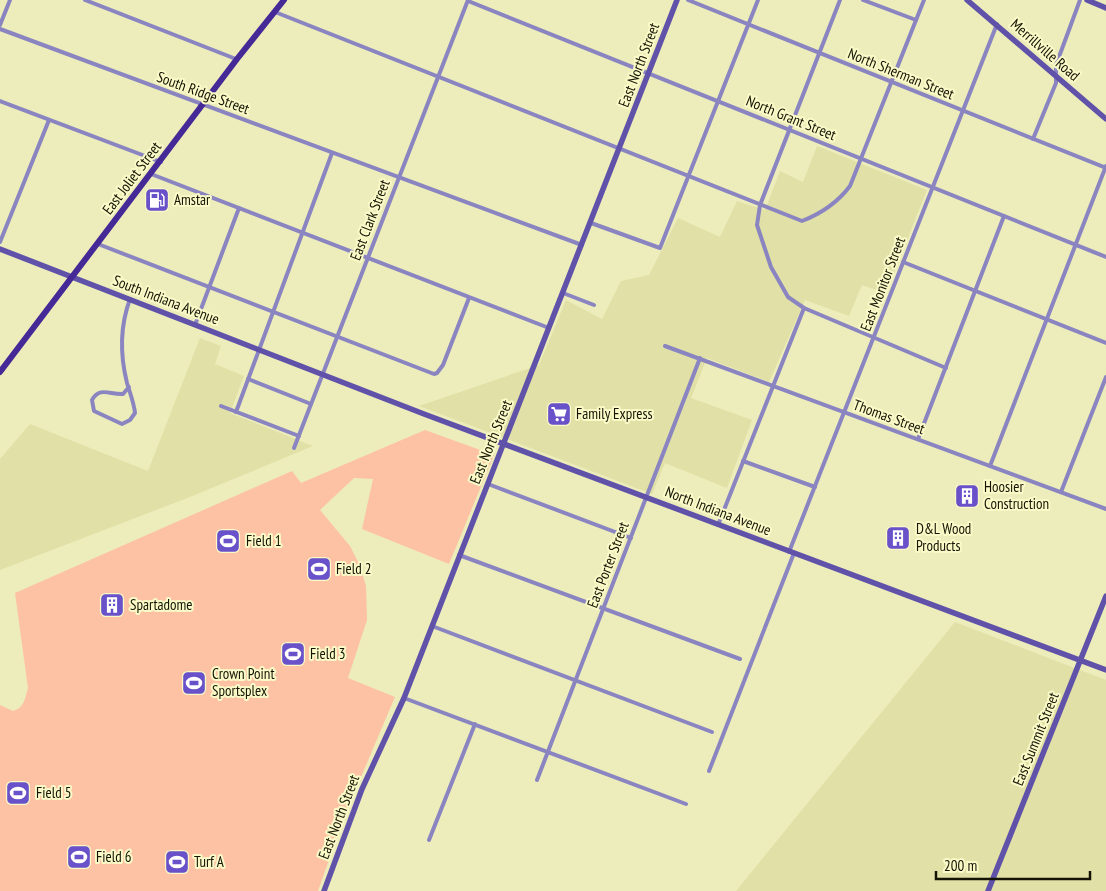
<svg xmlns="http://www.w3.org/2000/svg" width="1106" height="891" font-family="'PT Sans Narrow',sans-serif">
	<rect width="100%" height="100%" fill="#ededbb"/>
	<!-- built -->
	<g fill="#e0e0a7">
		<polygon points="817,146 927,190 886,293 862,285 849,316 805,300 769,382 707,358 691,398 752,420 727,488 665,463 652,494 419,406 539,365 566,300 602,319 621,281 649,275 678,218 720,237 737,201 765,210 780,171 803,182"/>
		<polygon points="200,338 221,346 215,364 244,376 230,413 313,446 190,497 0,570 0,459 30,424 148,471"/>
		<polygon points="955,622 1106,680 1106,891 736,891"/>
	</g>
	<!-- green -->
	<path fill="#fdc1a3" d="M425,430L494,455L449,564L362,529L373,479L354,478L320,510L350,546L360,566L366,586L367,620L348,678L395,697L344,817L318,891H0V705L13,711C24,708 25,699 28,688L15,593L292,471L301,483Z"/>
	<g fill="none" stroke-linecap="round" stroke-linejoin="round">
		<!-- street -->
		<g stroke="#8a85c1" stroke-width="4">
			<polyline points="85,0 236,59"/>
			<polyline points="688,0 1106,168"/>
			<polyline points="840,0 760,205 757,225 771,267 788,297 804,308 946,368"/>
			<polyline points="863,0 916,20"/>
			<polyline points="468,1 1106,257"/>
			<path d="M275,12L802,221C820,214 838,202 850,186L924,0"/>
			<polyline points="0,25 10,0"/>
			<polyline points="0,29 582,245"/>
			<polyline points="0,101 161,162"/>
			<polyline points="1033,139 1056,83 1056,65 1080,0"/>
			<polyline points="151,174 549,328"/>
			<polyline points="591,223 660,248 758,0"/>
			<polyline points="0,242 49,120"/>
			<polyline points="98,244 434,374 437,373 443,365 469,298"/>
			<polyline points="903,262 1106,343"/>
			<polyline points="563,293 594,305"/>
			<polyline points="195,325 239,208"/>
			<polyline points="665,346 1106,509"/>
			<polyline points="248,379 311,404"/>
			<path d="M129,387L123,394C110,395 100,386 92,400L94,411L122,424L130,420L135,413C134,403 130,393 127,383C120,355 120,326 130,299"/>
			<polyline points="221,406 299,436"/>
			<polyline points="236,412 332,153"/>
			<polyline points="918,439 1004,216"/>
			<polyline points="294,448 468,0"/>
			<polyline points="743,461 815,487"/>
			<polyline points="990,466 1106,166"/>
			<polyline points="488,484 631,538"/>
			<polyline points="1061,492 1106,377"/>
			<polyline points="718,525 804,308"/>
			<polyline points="789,552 997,24"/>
			<polyline points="459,555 740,659"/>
			<polyline points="432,626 712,732"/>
			<polyline points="404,698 686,804"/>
			<polyline points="709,771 794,553"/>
			<polyline points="537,780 700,358"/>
			<polyline points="429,840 475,724"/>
		</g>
		<!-- secondary -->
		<g stroke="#6052a9" stroke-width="5.5">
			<polyline points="967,0 1106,119"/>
			<polyline points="1087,0 1106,8"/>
			<polyline points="0,249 424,414 1106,670"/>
			<polyline points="324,891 362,789 404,698 677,0"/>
			<polyline points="988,891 1106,596"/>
		</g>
		<!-- primary -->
		<polyline stroke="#452996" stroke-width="6" points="0,372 237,59 284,0"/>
	</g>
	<!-- icons -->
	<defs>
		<symbol id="fuel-square" viewBox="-11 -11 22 22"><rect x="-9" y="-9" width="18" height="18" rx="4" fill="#6951ca" stroke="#fafac8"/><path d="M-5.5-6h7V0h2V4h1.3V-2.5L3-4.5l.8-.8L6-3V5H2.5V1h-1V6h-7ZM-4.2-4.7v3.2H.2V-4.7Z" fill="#fff"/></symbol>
		<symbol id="supermarket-square" viewBox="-11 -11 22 22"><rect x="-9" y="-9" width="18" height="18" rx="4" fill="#6951ca" stroke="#fafac8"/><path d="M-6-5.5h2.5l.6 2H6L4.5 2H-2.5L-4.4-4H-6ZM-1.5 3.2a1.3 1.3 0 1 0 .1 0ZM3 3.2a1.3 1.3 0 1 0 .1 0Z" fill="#fff"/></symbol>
		<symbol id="building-square" viewBox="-11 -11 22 22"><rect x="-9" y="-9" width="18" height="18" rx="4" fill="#6951ca" stroke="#fafac8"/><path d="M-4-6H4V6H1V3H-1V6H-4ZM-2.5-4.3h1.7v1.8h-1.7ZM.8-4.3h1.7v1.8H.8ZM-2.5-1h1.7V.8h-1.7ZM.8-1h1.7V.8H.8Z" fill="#fff"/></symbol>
		<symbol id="stadium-square" viewBox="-11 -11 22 22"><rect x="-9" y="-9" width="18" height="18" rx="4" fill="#6951ca" stroke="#fafac8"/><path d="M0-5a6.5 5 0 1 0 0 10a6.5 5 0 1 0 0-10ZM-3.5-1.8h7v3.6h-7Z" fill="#fff"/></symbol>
	</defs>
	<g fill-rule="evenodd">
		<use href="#fuel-square" x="143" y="186" width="28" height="28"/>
		<use href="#supermarket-square" x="545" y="400" width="28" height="28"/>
		<use href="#building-square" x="953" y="482" width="28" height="28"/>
		<use href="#building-square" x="884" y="524" width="28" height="28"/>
		<use href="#stadium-square" x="214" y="527" width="28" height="28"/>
		<use href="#stadium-square" x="305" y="555" width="28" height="28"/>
		<use href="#building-square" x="98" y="591" width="28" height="28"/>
		<use href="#stadium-square" x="279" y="640" width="28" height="28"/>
		<use href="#stadium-square" x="180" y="669" width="28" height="28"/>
		<use href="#stadium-square" x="4" y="779" width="28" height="28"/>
		<use href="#stadium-square" x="65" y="843" width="28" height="28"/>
		<use href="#stadium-square" x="163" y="848" width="28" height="28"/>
	</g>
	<g text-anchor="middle" stroke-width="4" stroke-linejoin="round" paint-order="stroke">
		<!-- street labels -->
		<g font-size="15" fill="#151404" stroke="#fafac8">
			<text transform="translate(1045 50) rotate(41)" y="5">Merrillville Road</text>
			<text transform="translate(639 65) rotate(-69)" y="5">East North Street</text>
			<text transform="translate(901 74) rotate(22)" y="5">North Sherman Street</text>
			<text transform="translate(203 93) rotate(20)" y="5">South Ridge Street</text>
			<text transform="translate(791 118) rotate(22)" y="5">North Grant Street</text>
			<text transform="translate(132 178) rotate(-53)" y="5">East Joliet Street</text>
			<text transform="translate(370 220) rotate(-69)" y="5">East Clark Street</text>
			<text transform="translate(883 284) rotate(-69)" y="5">East Monitor Street</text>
			<text transform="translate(166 300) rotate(21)" y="5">South Indiana Avenue</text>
			<text transform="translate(889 417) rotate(20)" y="5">Thomas Street</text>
			<text transform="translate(491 442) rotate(-68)" y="5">East North Street</text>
			<text transform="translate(718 511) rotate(21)" y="5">North Indiana Avenue</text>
			<text transform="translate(608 565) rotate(-69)" y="5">East Porter Street</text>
			<text transform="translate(1036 739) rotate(-68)" y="5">East Summit Street</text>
			<text transform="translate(339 817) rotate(-69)" y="5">East North Street</text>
		</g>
		<!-- poi labels -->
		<g font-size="15" fill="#151404" stroke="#fafac8" text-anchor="start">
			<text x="174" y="205">Amstar</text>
			<text x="576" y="419">Family Express</text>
			<text x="984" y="492">Hoosier<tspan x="984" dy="17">Construction</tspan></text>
			<text x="916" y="534">D&amp;L Wood<tspan x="916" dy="17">Products</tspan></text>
			<text x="246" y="546">Field 1</text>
			<text x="336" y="574">Field 2</text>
			<text x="130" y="610">Spartadome</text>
			<text x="310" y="659">Field 3</text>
			<text x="212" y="679">Crown Point<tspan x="212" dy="17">Sportsplex</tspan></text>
			<text x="36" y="798">Field 5</text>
			<text x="96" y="862">Field 6</text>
			<text x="194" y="867">Turf A</text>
		</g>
	</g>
	<!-- scale -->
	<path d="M936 871v8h154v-8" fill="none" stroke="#151404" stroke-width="2.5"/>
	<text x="944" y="871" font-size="15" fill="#151404" stroke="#fafac8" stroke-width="4" paint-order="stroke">200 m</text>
</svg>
